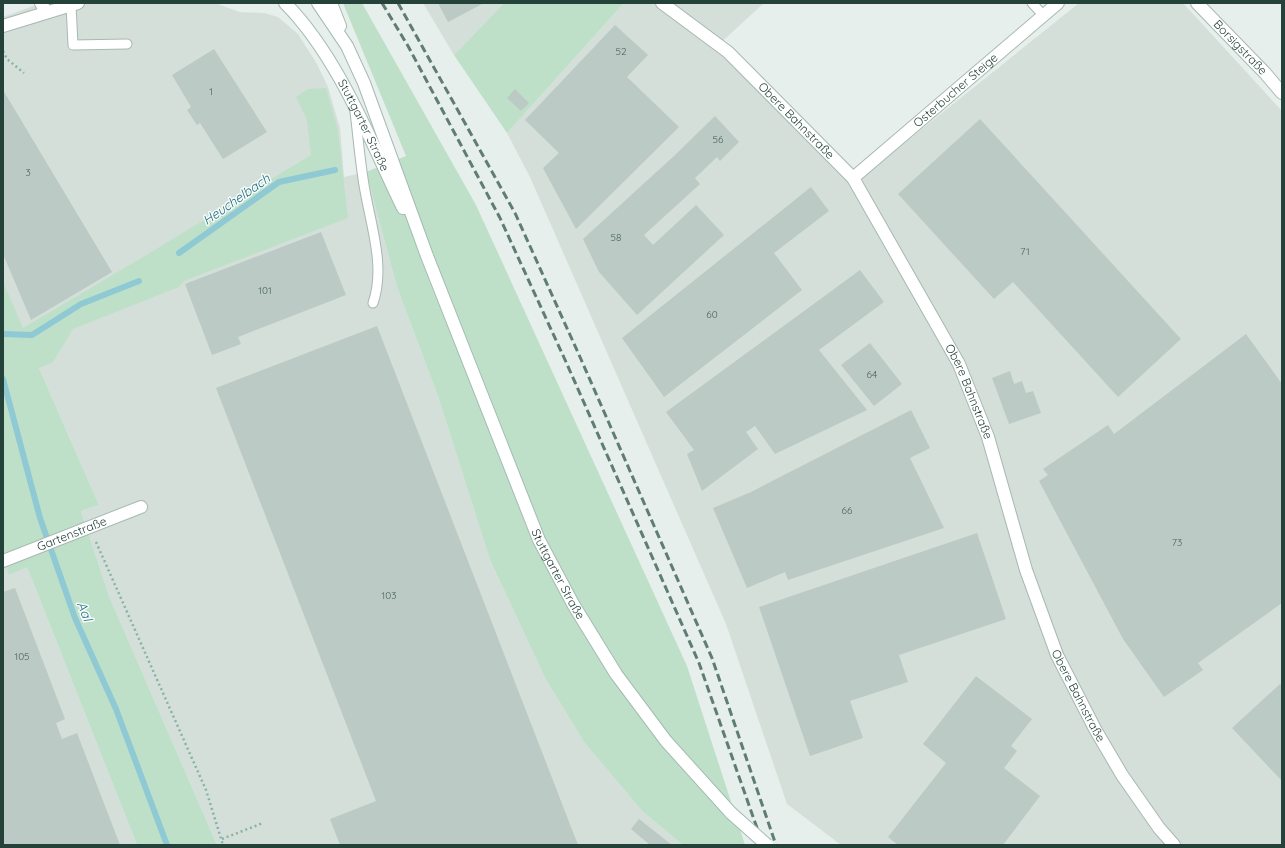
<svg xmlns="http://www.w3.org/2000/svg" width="1285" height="848" font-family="Quicksand,sans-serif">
	<rect width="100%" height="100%" fill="#e6efeb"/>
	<!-- built -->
	<g fill="#d4dfda">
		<polygon points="36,3 215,3 240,12 264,13 278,17 298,34 317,64 328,87 340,128 344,177 366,172 397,287 438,396 490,560 545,678 584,742 643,812 683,845 217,845 109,596 81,511 99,505 39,368 3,281 3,17 36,5"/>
		<polygon points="423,3 504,3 454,55"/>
		<polygon points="624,3 764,3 716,47 852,185 1079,3 1183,3 1282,111 1282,845 841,845 787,804 726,624 530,177 507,133"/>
		<polygon points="3,555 27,567 137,845 3,845"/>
	</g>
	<!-- green -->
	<g fill="#bfe0c8">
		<polygon points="343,3 362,3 476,205 687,666 745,845 683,845 643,812 584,742 545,678 490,560 438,396 397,287 366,172 406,156"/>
		<polygon points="504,3 624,3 507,133 454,55"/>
		<polygon points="326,88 338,130 348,218 184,281 179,287 73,329 53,362 39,368 99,505 81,511 109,596 217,845 137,845 27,567 9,575 3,555 3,281 23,328 148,254 311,155 307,120 296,97 308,89"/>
	</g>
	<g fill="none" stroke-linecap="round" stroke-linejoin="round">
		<!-- stream -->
		<g stroke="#8ec9d4" stroke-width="6">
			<polyline points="179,253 279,182 335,170"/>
			<polyline points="3,334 32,335 81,304 139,281"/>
			<polyline points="3,379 40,518 75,618 116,709 167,845"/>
		</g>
	</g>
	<!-- building -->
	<g fill="#bbcac4">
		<polygon points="438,3 484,3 448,22"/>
		<polygon points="615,25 648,55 627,77 679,127 576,229 543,168 559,153 525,120"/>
		<polygon points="214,49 267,132 223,159 200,123 197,125 187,110 191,107 172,75"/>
		<polygon points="515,89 529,103 521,111 507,98"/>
		<polygon points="3,90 112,272 31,320 3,254"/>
		<polygon points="715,116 739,142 720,161 717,157 695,178 700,184 644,235 653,245 696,205 724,235 637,315 599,272 583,239 674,156"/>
		<polygon points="980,119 1181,339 1118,397 1013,282 994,299 898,194"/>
		<polygon points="811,187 829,211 774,253 802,290 664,397 622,338"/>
		<polygon points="321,232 346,295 238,337 241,344 212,355 185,284"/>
		<polygon points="860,270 884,302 819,350 867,410 775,454 755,426 746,432 758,449 702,491 687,454 694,450 666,412"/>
		<polygon points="377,326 578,845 340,845 330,819 376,801 216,388"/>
		<polygon points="1246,334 1282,384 1282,603 1198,663 1203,670 1164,697 1123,639 1039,481 1048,475 1043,469 1108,425 1114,434"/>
		<polygon points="870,343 902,384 874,406 841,365"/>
		<polygon points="1010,371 1014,384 1022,381 1026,393 1033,391 1041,413 1009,424 992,378"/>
		<polygon points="911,410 930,448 910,458 944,528 788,580 785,572 747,588 713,508 751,492"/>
		<polygon points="977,533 1006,619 899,655 908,682 850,701 863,738 810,756 759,607"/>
		<polygon points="15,588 65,719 56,723 62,739 77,733 120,845 3,845 3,592"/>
		<polygon points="976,676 1032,719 1011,746 1017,751 1004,768 1040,796 1003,845 898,845 888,837 946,763 923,744"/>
		<polygon points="1280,684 1282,686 1282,781 1232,728"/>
		<polygon points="639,819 672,845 650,845 631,829"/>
	</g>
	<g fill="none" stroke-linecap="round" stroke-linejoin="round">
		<defs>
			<g id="service">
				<polyline points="1032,3 1044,16"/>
				<polyline points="71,5 73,45 127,44"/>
				<path d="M355,112C358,136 360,161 364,185C370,223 386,266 373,303"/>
			</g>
			<g id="minor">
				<polyline points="41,3 46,12"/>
				<path id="s1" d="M1197,3L1265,73L1282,93"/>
				<path id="s2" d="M853,178L1058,3"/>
				<path id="s3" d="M3,561L141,507"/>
			</g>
			<g id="tertiary">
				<path id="s4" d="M662,3L728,52L853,178L959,364L988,437L1026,570L1057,655L1095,729L1122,775L1159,828L1174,845"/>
				<polyline points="3,26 78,3"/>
			</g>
			<g id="secondary">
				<path id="s5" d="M285,3C338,56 371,142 403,208"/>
				<path id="s6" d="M318,3L347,46L364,83L427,256L539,540L573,604L616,674L666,741L731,813"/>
				<polyline points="331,3 340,26"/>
			</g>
		</defs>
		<!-- service casing -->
		<use href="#service" stroke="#a8b8b2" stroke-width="11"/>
		<!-- minor casing -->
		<use href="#minor" stroke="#a8b8b2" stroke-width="14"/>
		<!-- tertiary casing -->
		<use href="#tertiary" stroke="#a8b8b2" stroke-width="14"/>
		<!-- secondary casing -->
		<use href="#secondary" stroke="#a4bbb3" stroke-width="14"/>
		<!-- path -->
		<g stroke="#86b3a5" stroke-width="2.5" stroke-dasharray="2 3" stroke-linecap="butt">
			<polyline points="3,51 7,59 24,73"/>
			<polyline points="96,542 206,790 223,845"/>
			<polyline points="222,839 263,823"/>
		</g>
		<!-- service -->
		<use href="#service" stroke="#fff" stroke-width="9"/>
		<!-- minor -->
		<use href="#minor" stroke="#fff" stroke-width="12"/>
		<!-- tertiary -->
		<use href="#tertiary" stroke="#fff" stroke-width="12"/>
		<!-- secondary -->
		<use href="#secondary" stroke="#fff" stroke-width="12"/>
		<!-- rail -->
		<g stroke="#5f7d75" stroke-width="3" stroke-dasharray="8 4" stroke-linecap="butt">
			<polyline points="382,3 408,46 500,218 566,362 699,663 763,845"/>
			<polyline points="398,3 515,213 580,357 712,658 776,845"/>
		</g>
		<defs>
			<polyline id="secondary-bridge" points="731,813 767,845"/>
		</defs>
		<!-- secondary-bridge casing -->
		<use href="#secondary-bridge" stroke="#a4bbb3" stroke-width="14" stroke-linecap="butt"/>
		<!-- secondary-bridge -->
		<use href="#secondary-bridge" stroke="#fff" stroke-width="12"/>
	</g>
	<g text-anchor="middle" stroke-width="3" stroke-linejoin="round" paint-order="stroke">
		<!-- number labels -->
		<g font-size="10" fill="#4a645c">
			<text x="621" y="55">52</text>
			<text x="211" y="95">1</text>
			<text x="718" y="143">56</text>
			<text x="28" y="176">3</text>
			<text x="616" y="241">58</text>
			<text x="1025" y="255">71</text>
			<text x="265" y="294">101</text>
			<text x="712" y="318">60</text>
			<text x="872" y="378">64</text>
			<text x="847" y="514">66</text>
			<text x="1177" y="546">73</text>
			<text x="389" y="599">103</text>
			<text x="22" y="660">105</text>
		</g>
		<!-- street labels -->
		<g font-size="12" fill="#24423a" stroke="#f7fbf9">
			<text dy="4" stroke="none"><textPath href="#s1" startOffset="62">Borsigstraße</textPath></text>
			<text dy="4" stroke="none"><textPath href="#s2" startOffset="135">Osterbucher Steige</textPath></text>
			<text dy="4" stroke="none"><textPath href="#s4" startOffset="179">Obere Bahnstraße</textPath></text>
			<text dy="4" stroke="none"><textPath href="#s5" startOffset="146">Stuttgarter Straße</textPath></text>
			<text dy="4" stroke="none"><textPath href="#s4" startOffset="503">Obere Bahnstraße</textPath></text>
			<text dy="4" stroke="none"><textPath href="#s3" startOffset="74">Gartenstraße</textPath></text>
			<text dy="4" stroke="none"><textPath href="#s6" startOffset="621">Stuttgarter Straße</textPath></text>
			<text dy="4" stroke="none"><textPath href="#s4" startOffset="827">Obere Bahnstraße</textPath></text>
		</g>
		<!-- water labels -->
		<g font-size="13" font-style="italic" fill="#1c6f80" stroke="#f7fbf9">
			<text transform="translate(236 199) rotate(-35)" y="5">Heuchelbach</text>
			<text transform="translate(85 611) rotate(68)" y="5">Aal</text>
		</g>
	</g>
	<!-- border -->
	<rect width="1285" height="848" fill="none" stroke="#24423a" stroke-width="8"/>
</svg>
